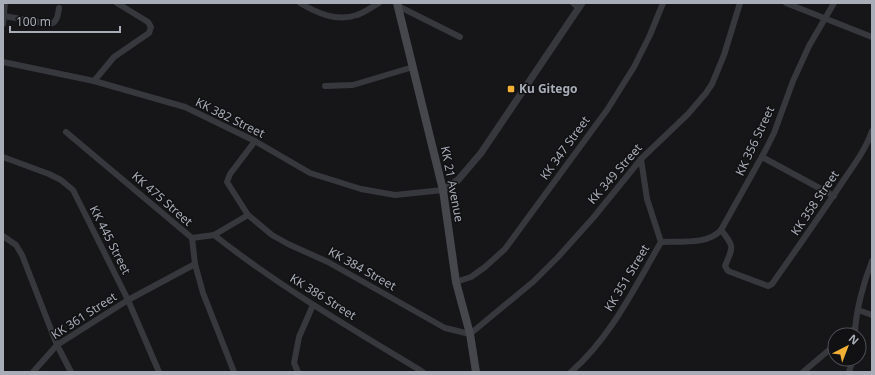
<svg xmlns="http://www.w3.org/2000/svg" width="875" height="375" font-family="'Noto Sans',sans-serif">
	<rect width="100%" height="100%" fill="#161618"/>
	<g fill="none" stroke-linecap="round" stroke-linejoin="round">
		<!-- minor -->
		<g stroke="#37383d" stroke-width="6">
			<path d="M300,3C317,13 336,22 357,15C364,13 372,7 379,3"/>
			<polyline points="573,3 579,8"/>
			<polyline points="786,3 872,37"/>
			<polyline points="398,6 460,37"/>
			<path d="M4,16L50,24C57,23 58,15 59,8"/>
			<polyline points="3,24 5,3"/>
			<polyline points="3,62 94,81 185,107 255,141 310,173 361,189 395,195 443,190"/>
			<polyline points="94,81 114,57 149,33 151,27 148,22 117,3"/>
			<polyline points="325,86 353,85 413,67"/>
			<polyline points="66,132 192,238 195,264 203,293 234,372"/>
			<polyline points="3,157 49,174 61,180 73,190 128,300 159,372"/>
			<polyline points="762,157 834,196"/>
			<polyline points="248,215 272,235 288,244 328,262 445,328 470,334 534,281 558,257 593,218 641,159 688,114 706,93 712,84 724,55 740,3"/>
			<path d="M721,230C735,247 733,247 725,266L728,271L768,286L772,284C796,250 820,216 843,181C854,165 866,149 872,131"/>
			<path d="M214,235C280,287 352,329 423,372"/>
			<polyline points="3,236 16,245 22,255 57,345 71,372"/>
			<polyline points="192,238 214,235 248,215 227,182 230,174 255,141"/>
			<path d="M661,242C680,241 708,245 721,230L765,151L774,133L793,81L809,46L834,3"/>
			<polyline points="456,282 471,277 485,267 505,249 607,110 634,67 650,35 663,3"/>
			<polyline points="858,310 872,315"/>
			<polyline points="846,335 855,328"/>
			<path d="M855,335C855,313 864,281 872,261"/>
			<polyline points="33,372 57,345 128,300 195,264"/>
			<polyline points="298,372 294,363 299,337 313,305"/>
			<path d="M571,372C611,337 635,287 661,242L647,199L641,159"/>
			<polyline points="803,372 835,345"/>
			<polyline points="849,372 853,359"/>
		</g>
		<!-- tertiary -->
		<polyline stroke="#37383d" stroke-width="7" points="443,190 458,180 481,153 582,3"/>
		<!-- secondary -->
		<polyline stroke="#45474d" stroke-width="8" points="397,3 443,190 456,282 470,334 476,372"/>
	</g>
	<!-- markers -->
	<rect fill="#f2b134" stroke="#111113" stroke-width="1.5" x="507" y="85" width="8" height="8" rx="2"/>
	<g text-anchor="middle" stroke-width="3" stroke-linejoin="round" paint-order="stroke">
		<!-- poi labels -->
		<g font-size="12" font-weight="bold" fill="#a8adb8" stroke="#111113" text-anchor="start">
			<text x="519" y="93">Ku Gitego</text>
		</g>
		<!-- street labels -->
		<g font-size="12" fill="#a8adb8" stroke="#111113">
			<text transform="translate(230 118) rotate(26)" y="4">KK 382 Street</text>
			<text transform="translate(755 141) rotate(-65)" y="4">KK 356 Street</text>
			<text transform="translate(565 148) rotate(-54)" y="4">KK 347 Street</text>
			<text transform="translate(615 174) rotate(-49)" y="4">KK 349 Street</text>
			<text transform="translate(452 184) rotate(79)" y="4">KK 21 Avenue</text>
			<text transform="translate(162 199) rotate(41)" y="4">KK 475 Street</text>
			<text transform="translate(815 203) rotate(-56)" y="4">KK 358 Street</text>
			<text transform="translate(110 240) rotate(63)" y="4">KK 445 Street</text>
			<text transform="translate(362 269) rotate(29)" y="4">KK 384 Street</text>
			<text transform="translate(627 278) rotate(-59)" y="4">KK 351 Street</text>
			<text transform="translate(323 297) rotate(32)" y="4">KK 386 Street</text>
			<text transform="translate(84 316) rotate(-33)" y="4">KK 361 Street</text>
		</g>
	</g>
	<!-- border -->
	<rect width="875" height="375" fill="none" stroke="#a8adb8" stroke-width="8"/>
	<!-- north arrow -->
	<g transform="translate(847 347) rotate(42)"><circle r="19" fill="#111113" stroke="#4d4f55"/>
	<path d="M0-3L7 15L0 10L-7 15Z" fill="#f2b134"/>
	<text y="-6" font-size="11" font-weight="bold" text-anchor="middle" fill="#a8adb8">N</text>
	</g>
	<!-- scale -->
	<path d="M10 26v6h110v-6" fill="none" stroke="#a8adb8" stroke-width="2"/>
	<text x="16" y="26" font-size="12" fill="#a8adb8" stroke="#111113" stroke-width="3" paint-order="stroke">100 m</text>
</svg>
